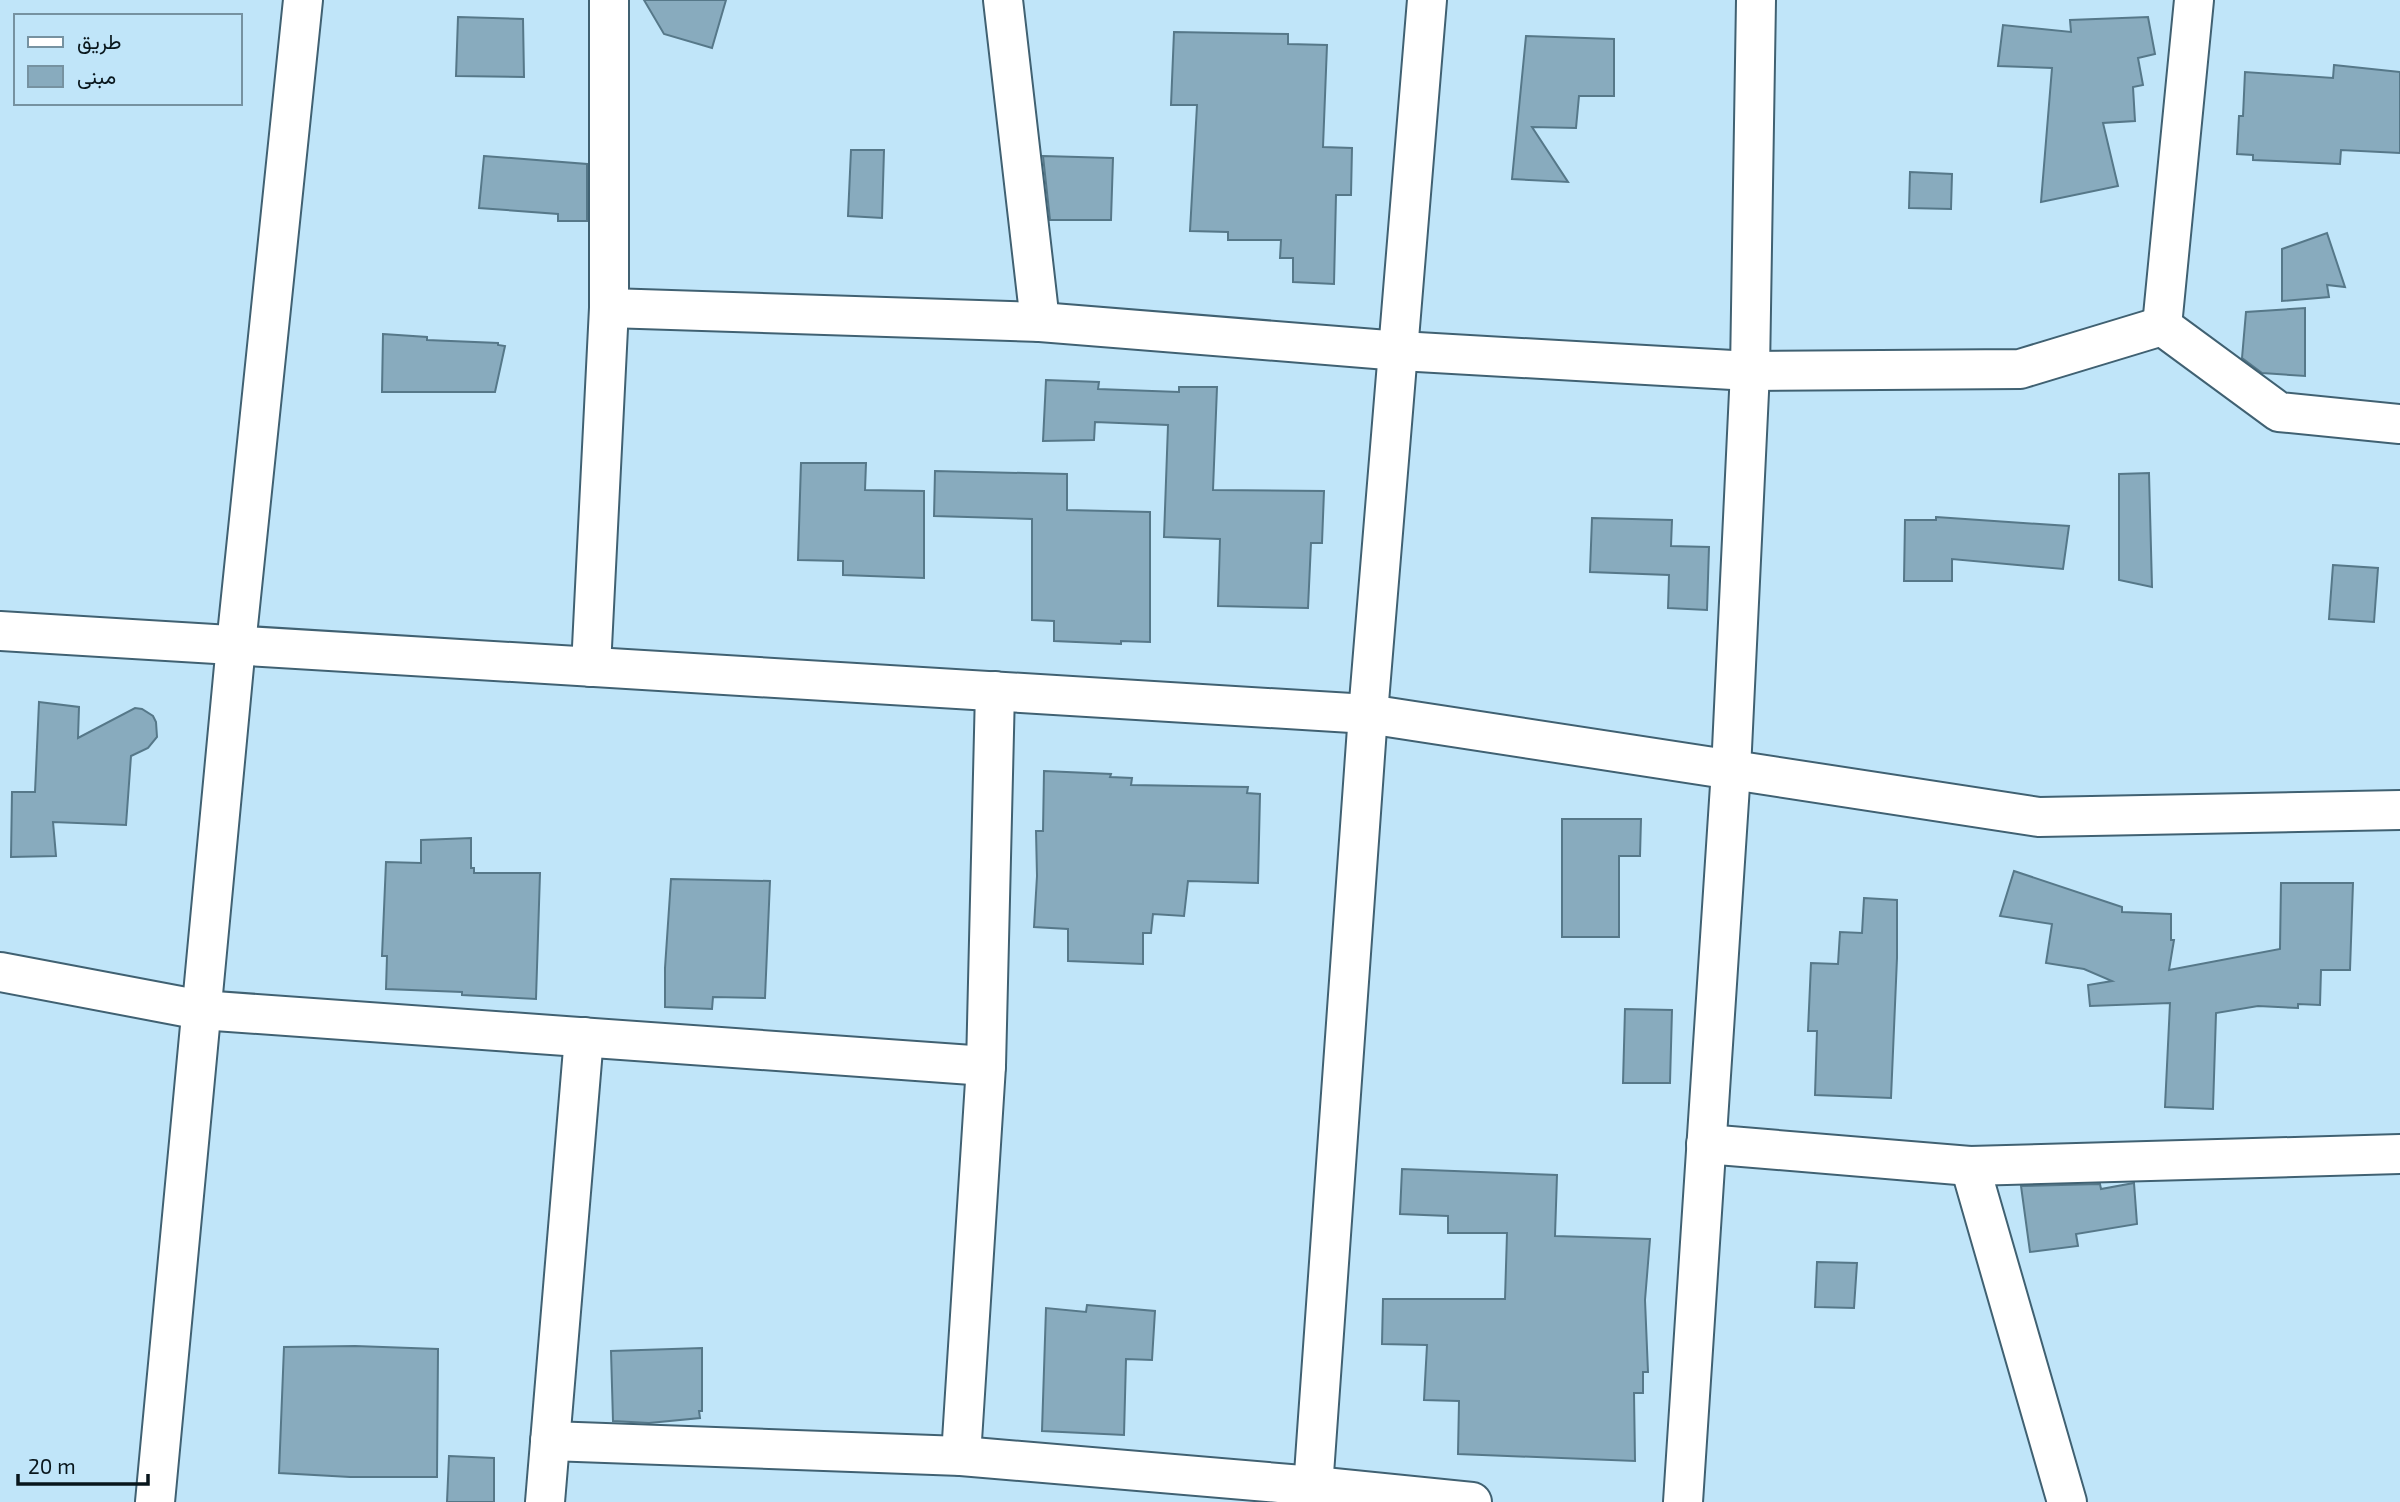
<svg xmlns="http://www.w3.org/2000/svg" width="2400" height="1502" font-family="'Exo 2',Vazirmatn,sans-serif">
	<rect width="100%" height="100%" fill="#c0e5f9"/>
	<!-- building -->
	<g fill="#88abbe" stroke="#567889" stroke-width="2">
		<polygon points="644,0 726,0 712,48 664,34"/>
		<polygon points="458,17 523,19 524,77 456,76"/>
		<polygon points="2148,17 2155,54 2138,58 2143,85 2133,87 2135,121 2103,123 2118,186 2041,202 2052,68 1998,66 2003,25 2071,32 2070,20"/>
		<polygon points="1174,32 1288,34 1288,44 1327,45 1323,147 1352,148 1351,195 1336,195 1334,284 1293,282 1293,258 1280,258 1281,240 1228,240 1228,232 1190,231 1197,105 1171,105"/>
		<polygon points="1526,36 1614,39 1614,96 1579,96 1576,128 1532,127 1568,182 1512,179"/>
		<polygon points="2334,65 2400,72 2400,153 2341,150 2340,164 2253,160 2253,155 2237,154 2239,116 2243,116 2245,72 2333,78"/>
		<polygon points="851,150 884,150 882,218 848,216"/>
		<polygon points="484,156 587,164 587,221 558,221 558,214 479,208"/>
		<polygon points="1043,156 1113,158 1111,220 1050,220"/>
		<polygon points="1910,172 1952,174 1951,209 1909,208"/>
		<polygon points="2327,233 2345,287 2327,285 2329,297 2282,301 2282,249"/>
		<polygon points="2305,308 2305,376 2262,373 2242,358 2246,312"/>
		<polygon points="383,334 427,337 427,340 498,343 498,345 505,346 495,392 382,392"/>
		<polygon points="1046,380 1099,382 1098,389 1179,392 1179,387 1217,387 1213,490 1324,491 1322,543 1311,543 1308,608 1218,606 1220,539 1164,537 1168,425 1095,422 1094,440 1043,441"/>
		<polygon points="801,463 866,463 865,490 924,491 924,578 843,575 843,561 798,560"/>
		<polygon points="935,471 1067,474 1067,510 1150,512 1150,642 1121,641 1121,644 1054,641 1054,621 1032,620 1032,519 934,516"/>
		<polygon points="2149,473 2152,587 2119,580 2119,474"/>
		<polygon points="1936,517 2069,526 2063,569 1952,559 1952,581 1904,581 1905,520 1936,520"/>
		<polygon points="1592,518 1672,520 1671,546 1709,547 1707,610 1668,608 1669,575 1590,572"/>
		<polygon points="2333,565 2378,568 2374,622 2329,619"/>
		<polygon points="39,702 79,707 78,738 135,708 142,709 153,716 156,722 157,737 148,748 131,756 126,825 53,822 56,856 11,857 12,792 35,792"/>
		<polygon points="1044,771 1111,774 1110,777 1132,778 1131,785 1248,787 1247,793 1260,794 1258,883 1188,881 1184,916 1153,914 1151,933 1143,933 1143,964 1068,961 1068,929 1034,927 1037,876 1036,831 1043,831"/>
		<polygon points="1562,819 1641,819 1640,856 1619,856 1619,937 1562,937"/>
		<polygon points="471,838 471,868 474,868 474,873 540,873 536,999 462,995 462,992 386,989 387,956 382,956 386,862 421,863 421,840"/>
		<polygon points="2014,871 2122,907 2122,912 2171,914 2171,940 2174,940 2169,970 2280,949 2281,883 2353,883 2350,970 2321,970 2320,1005 2298,1004 2298,1008 2258,1006 2216,1013 2213,1109 2165,1107 2170,1003 2090,1006 2088,985 2112,981 2084,969 2046,963 2052,924 2000,916"/>
		<polygon points="671,879 770,881 765,998 713,997 712,1009 665,1007 665,968"/>
		<polygon points="1864,898 1897,900 1897,958 1891,1098 1815,1095 1817,1031 1808,1031 1811,963 1838,964 1840,932 1862,933"/>
		<polygon points="1625,1009 1672,1010 1670,1083 1623,1083"/>
		<polygon points="1402,1169 1557,1175 1555,1236 1650,1239 1645,1300 1648,1372 1643,1372 1643,1393 1634,1393 1635,1461 1458,1454 1459,1401 1424,1400 1427,1345 1382,1344 1383,1299 1505,1299 1507,1233 1448,1233 1448,1216 1400,1214"/>
		<polygon points="2134,1183 2137,1224 2076,1234 2078,1246 2030,1252 2021,1186 2100,1184 2101,1189"/>
		<polygon points="1817,1262 1857,1263 1854,1308 1815,1307"/>
		<polygon points="1087,1305 1155,1311 1152,1360 1126,1359 1124,1435 1042,1431 1046,1308 1086,1312"/>
		<polygon points="355,1346 438,1349 437,1477 350,1477 279,1473 284,1347"/>
		<polygon points="702,1348 702,1411 699,1411 700,1418 649,1423 613,1421 611,1351"/>
		<polygon points="449,1456 494,1458 494,1502 447,1502"/>
	</g>
	<g fill="none" stroke-linecap="round" stroke-linejoin="round">
		<defs>
			<g id="street">
				<polyline points="1003,0 1040,322"/>
				<polyline points="609,308 1040,322 1400,351 1750,371 2020,369 2162,326 2279,412 2400,424"/>
				<polyline points="2162,326 2194,0"/>
				<polyline points="0,631 1368,714 2039,817 2400,810"/>
				<polyline points="591,667 609,308 609,0"/>
				<polyline points="0,972 201,1010 986,1066"/>
				<polyline points="1706,1144 1970,1166 2400,1154"/>
				<polyline points="1970,1166 2067,1502"/>
				<polyline points="550,1441 961,1456 1314,1486 1472,1502"/>
				<polyline points="961,1456 986,1066 995,691"/>
				<polyline points="155,1502 236,645 303,0"/>
				<polyline points="545,1502 584,1037"/>
				<polyline points="1312,1502 1368,714 1427,0"/>
				<polyline points="1683,1502 1731,770 1750,371 1756,0"/>
			</g>
		</defs>
		<!-- street casing -->
		<use href="#street" stroke="#406172" stroke-width="42"/>
		<!-- street -->
		<use href="#street" stroke="#fff" stroke-width="38"/>
	</g>
	<!-- legend -->
	<rect x="14" y="14" width="228" height="91" fill="#c0e5f9" stroke="#7692a1" stroke-width="2"/>
	<rect x="28" y="37" width="35" height="10" fill="#ffffff" stroke="#7692a1" stroke-width="2"/>
	<text x="77" y="49" font-size="21" fill="#08161c">طريق</text>
	<rect x="28" y="66" width="35" height="21" fill="#88abbe" stroke="#7692a1" stroke-width="2"/>
	<text x="77" y="84" font-size="21" fill="#08161c">مبنى</text>
	<!-- scale -->
	<path d="M18 1474v10h130v-10" fill="none" stroke="#08161c" stroke-width="3.5"/>
	<text x="28" y="1474" font-size="21" fill="#08161c" stroke="#c0e5f9" stroke-width="5" paint-order="stroke">20 m</text>
</svg>
